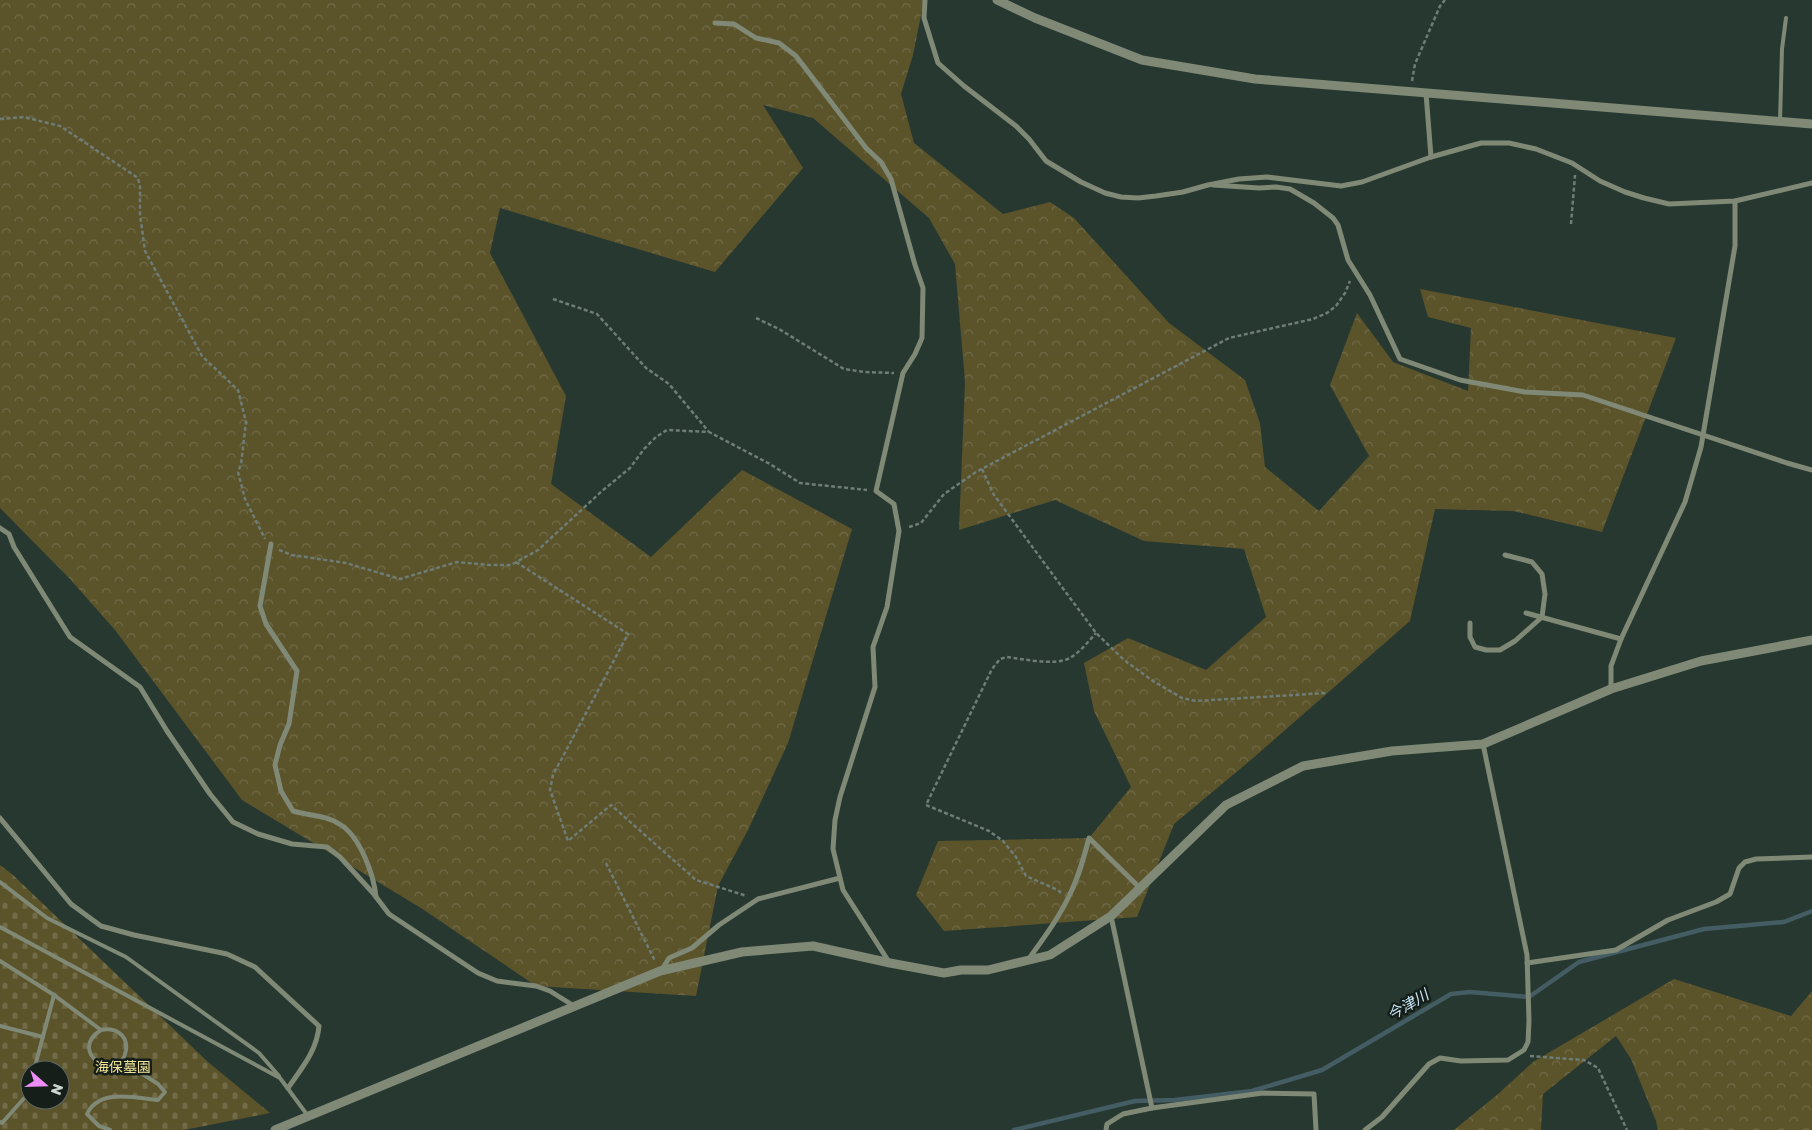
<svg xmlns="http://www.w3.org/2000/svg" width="1812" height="1130" font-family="'Golos Text','Noto Sans JP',sans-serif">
	<defs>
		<pattern id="forest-crowns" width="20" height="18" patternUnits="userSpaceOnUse" patternTransform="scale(1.25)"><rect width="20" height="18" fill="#5b532a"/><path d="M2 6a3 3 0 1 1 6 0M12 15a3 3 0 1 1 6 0" fill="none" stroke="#716b48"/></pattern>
		<pattern id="cemetery-stones" width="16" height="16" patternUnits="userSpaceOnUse" patternTransform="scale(1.25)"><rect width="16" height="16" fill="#5b532a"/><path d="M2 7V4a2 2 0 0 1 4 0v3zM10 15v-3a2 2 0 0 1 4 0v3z" fill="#716b48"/></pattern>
	</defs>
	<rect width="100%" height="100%" fill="#273830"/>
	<!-- forest -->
	<g fill="url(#forest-crowns)">
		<polygon points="0,0 924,0 913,55 901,94 914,143 1003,214 1050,202 1074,218 1169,323 1245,380 1260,423 1265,467 1319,511 1369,456 1330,385 1357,313 1393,362 1468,391 1471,328 1428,317 1420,289 1676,338 1602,532 1513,511 1435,509 1410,621 1252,759 1174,824 1137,917 944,931 916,895 938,841 1089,838 1131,787 1094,711 1084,663 1128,638 1206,670 1266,617 1244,549 1144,541 1055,500 959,530 965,382 955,264 929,218 813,118 763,105 803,168 715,272 500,208 490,253 566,396 551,484 651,557 742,470 852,529 788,743 748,830 718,886 696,996 536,986 421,908 242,800 115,630 69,578 0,508"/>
		<polygon points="1674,979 1791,1016 1812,991 1812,1130 1658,1130 1656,1121 1631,1059 1616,1036 1543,1094 1541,1130 1454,1130 1498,1094 1533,1062"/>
	</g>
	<!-- cemetery -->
	<path fill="url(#cemetery-stones)" fill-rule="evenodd" d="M0,865L13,875L208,1062L270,1113L184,1130H0ZM30,1070H60V1100H30Z"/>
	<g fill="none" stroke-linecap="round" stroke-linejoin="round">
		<!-- stream -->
		<polyline stroke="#445c63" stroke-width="4.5" points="1014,1130 1135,1101 1175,1100 1252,1091 1322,1070 1451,994 1470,992 1529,997 1579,962 1704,929 1784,922 1812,911"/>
		<!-- path -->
		<g stroke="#6e7d76" stroke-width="2.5" stroke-dasharray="4 2.5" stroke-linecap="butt">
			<polyline points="1412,81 1415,64 1440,6 1445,0"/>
			<polyline points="0,119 24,117 60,126 138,178 140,187 140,214 145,251 202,356 238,390 246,422 241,464 238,472 245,499 265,539"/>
			<polyline points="1571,224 1575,175"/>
			<polyline points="553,299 597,314 646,368 669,384 709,432"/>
			<polyline points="756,318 779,329 844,369 864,372 894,373"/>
			<polyline points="982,469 994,495 1096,633 1124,660 1153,681 1182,698 1196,701 1326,693"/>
			<polyline points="909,527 921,523 944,494 976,472 1229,338 1313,319 1327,313 1336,306 1345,293 1350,281"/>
			<polyline points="279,550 292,555 346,563 400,579 457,562 489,565 511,565 538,550 602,491 630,468 644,449 656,437 667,430 709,432 770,464 800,483 867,490"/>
			<polyline points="516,562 628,634 553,775 550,790 568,841 611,805 696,880 747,896"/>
			<polyline points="606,863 655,961"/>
			<path d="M1061,893L1058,890L1026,876L1016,857L1003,841L989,831L926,805L992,669L1000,659L1007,657C1023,659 1055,666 1070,658C1080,652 1088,642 1096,633"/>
			<polyline points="1530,1056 1584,1060 1598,1068 1627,1130"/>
		</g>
		<!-- service -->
		<g stroke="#7f8976" stroke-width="4">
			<polyline points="1780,121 1782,49 1786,18"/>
			<polyline points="0,882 47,918 126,957 259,1053 279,1076"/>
			<polyline points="0,927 280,1078 308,1116"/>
			<path d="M0,961L54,995L101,1030C114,1027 128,1034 126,1050C121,1085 65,1053 101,1030"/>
			<polyline points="0,1026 43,1037"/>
			<polyline points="34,1070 54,995"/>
			<polyline points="0,1122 2,1123 27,1095 30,1086"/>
			<path d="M110,1130L99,1126L87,1114C99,1088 136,1098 158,1100L165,1092L158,1084L121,1060"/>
		</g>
		<!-- minor -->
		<g stroke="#7f8976" stroke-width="5">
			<polyline points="925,0 924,18 938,63 964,86 1016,126 1029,139 1046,161 1081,182 1105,193 1121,197 1138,198 1156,196 1183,192 1208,185 1239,179 1267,177 1341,186 1362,182 1431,157 1481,143 1509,143 1536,149 1572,163 1600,181 1625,192 1644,198 1669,204 1735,201 1812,183"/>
			<polyline points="715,23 734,24 756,38 779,43 796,56 866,148 881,162 891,179 915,265 923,288 922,338 915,354 903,373 876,491 894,504 899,531 887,607 873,647 875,687 840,797 835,820 833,849 843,890 889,962"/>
			<polyline points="1426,93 1431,157"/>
			<polyline points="1213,185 1259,188 1276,187 1290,189 1314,203 1333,218 1338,225 1348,260 1370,295 1400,359 1460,380 1525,392 1583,395 1787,463 1812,470"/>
			<polyline points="0,528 9,534 14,547 70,637 140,687 167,731 210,794 233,822 258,834 292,844 327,847 340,857 373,893 389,914 478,973 497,981 536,986 550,991 574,1006"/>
			<path d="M271,544L260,606L266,624L297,671L289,724L280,745L275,765L281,791L293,811C309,816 327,815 341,825C360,837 374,875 376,897"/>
			<polyline points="1526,613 1621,639"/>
			<polyline points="1470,623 1470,637 1475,647 1486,650 1500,650 1515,641 1542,617 1545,594 1542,574 1532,562 1505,555"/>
			<polyline points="1611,689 1611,666 1621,639 1685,502 1701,447 1735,246 1735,201"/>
			<path d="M0,818L71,904L101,926L134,935L227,954L255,967L319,1026C317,1051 301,1069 288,1088"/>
			<polyline points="1111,916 1152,1108"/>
			<path d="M1028,960C1043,939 1059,918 1070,894C1079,876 1084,857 1089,838L1140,888"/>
			<polyline points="1527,963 1616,950 1668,920 1716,902 1730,894 1739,868 1745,862 1756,859 1812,857"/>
			<polyline points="661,971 669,958 692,948 719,925 758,899 840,878"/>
			<polyline points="1106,1130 1107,1124 1123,1114 1152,1108 1263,1093 1314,1094 1316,1130"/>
			<polyline points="1365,1130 1382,1117 1429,1064 1440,1058 1461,1061 1508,1060 1524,1050 1528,1042 1529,1021 1527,955 1483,744"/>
		</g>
		<!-- tertiary -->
		<g stroke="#7f8976" stroke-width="9">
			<polyline points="997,0 1035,18 1142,60 1255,79 1812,124"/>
			<polyline points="275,1130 660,971 742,952 813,946 890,963 944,973 961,970 988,970 1050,955 1111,916 1226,805 1303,766 1392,751 1483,744 1611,689 1701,661 1812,640"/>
		</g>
	</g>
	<g text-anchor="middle" stroke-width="5" stroke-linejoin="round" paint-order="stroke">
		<!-- park labels -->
		<g font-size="14" fill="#f0e296" stroke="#161e1a">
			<text x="123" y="1072">海保墓園</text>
		</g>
		<!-- water labels -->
		<g font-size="15" font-style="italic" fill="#caeaf9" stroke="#161e1a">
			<text transform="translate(1408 1005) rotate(-31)" y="5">今津川</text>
		</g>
	</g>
	<!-- north arrow -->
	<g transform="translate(45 1085) rotate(110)"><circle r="24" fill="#161e1a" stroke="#5f6864"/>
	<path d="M0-4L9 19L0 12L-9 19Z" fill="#ee8cf8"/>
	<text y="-8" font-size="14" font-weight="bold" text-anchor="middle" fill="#cdd8d2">N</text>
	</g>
</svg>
